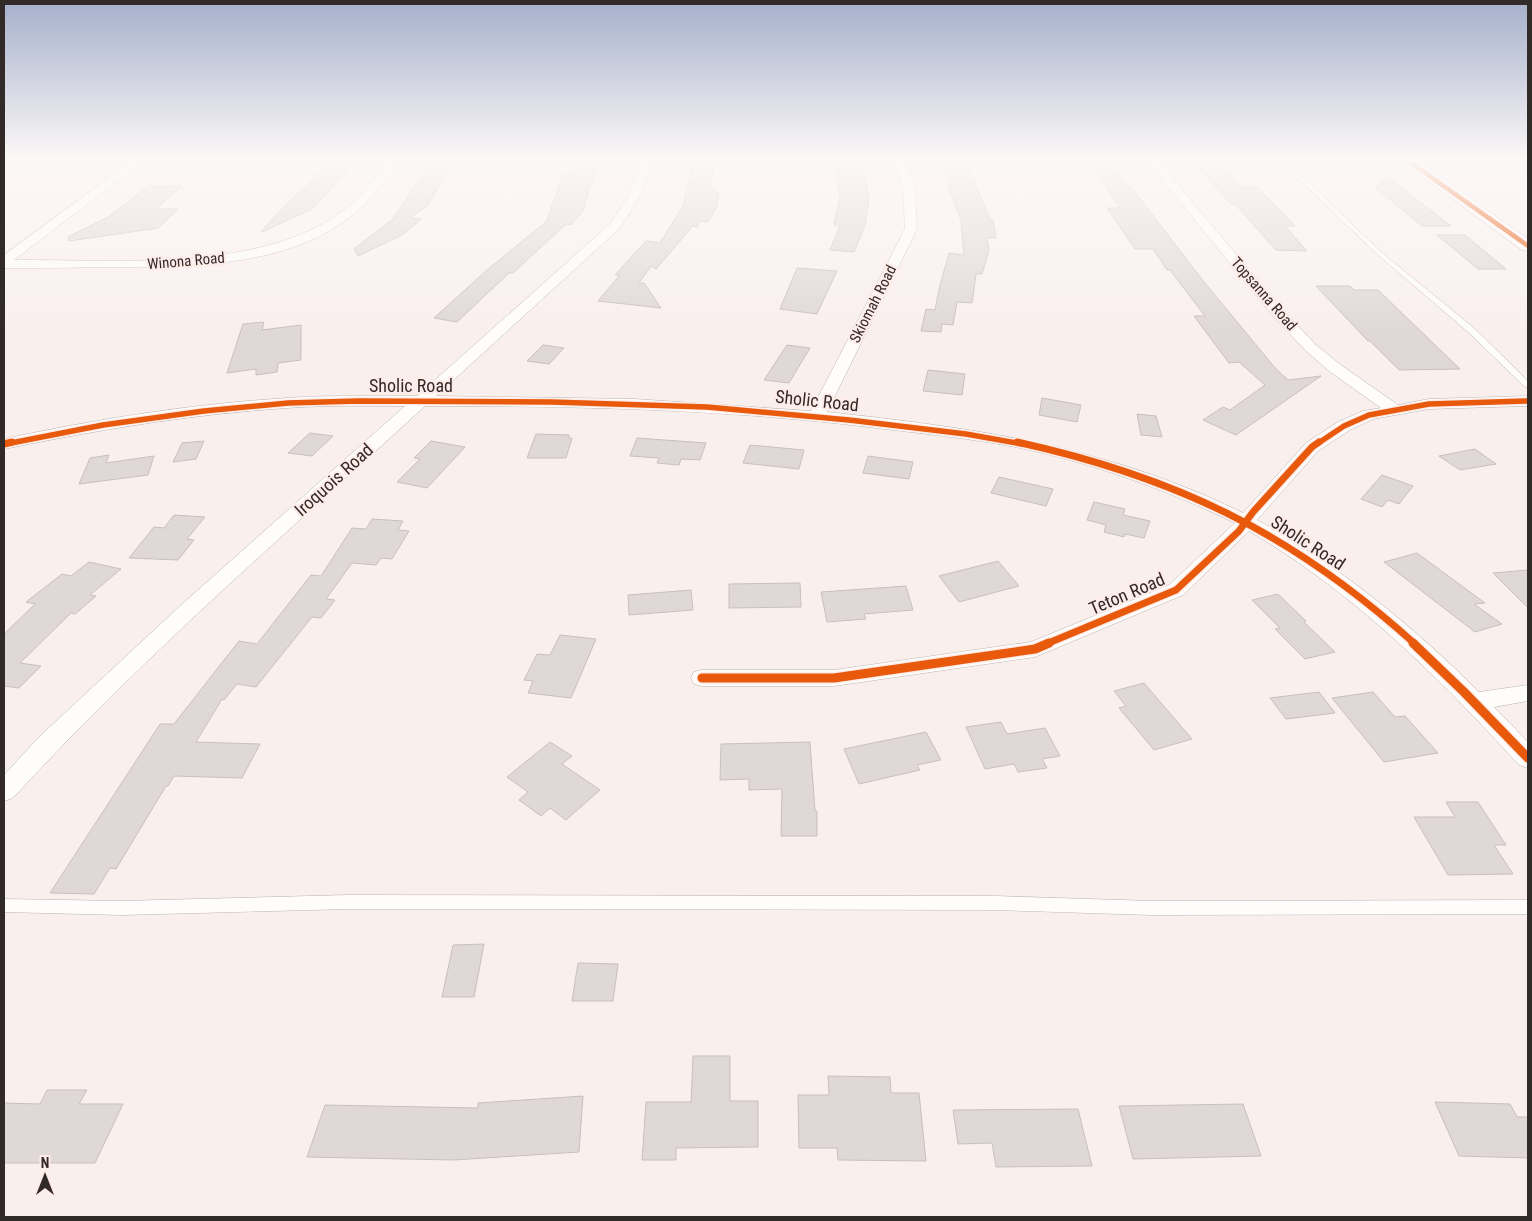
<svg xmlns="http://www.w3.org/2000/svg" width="1532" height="1221" font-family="'Roboto Condensed',sans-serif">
	<rect width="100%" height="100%" fill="#f9f0ee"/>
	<!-- building -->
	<g fill="#e0d8d6" stroke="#c8c0bf">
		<polygon points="841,160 861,160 869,197 865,225 854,252 830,250 840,226 834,225 840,196 836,167 842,167"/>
		<polygon points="942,160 966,160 986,210 991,220 993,220 996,238 987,238 989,250 982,274 976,274 972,303 957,302 953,325 942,324 941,332 921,331 926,309 935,310 940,285 949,253 964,255 961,220 948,187 951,187"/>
		<polygon points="1090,160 1107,160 1129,186 1131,187 1204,282 1276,369 1288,380 1321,376 1236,435 1203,420 1223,407 1230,410 1265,385 1239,362 1229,363 1194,316 1205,316 1170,270 1167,270 1153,249 1135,249 1107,208 1120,208"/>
		<polygon points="1192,160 1217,160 1242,187 1257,187 1295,226 1285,226 1307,251 1276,250 1235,204 1231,204"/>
		<polygon points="324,167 351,167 312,209 262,232 261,231 299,192 302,192"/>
		<polygon points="428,167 450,167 428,205 410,218 421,219 402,235 358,256 354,249 393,219"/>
		<polygon points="692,168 713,168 711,188 714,188 714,192 719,192 717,206 708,222 700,221 697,227 693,226 656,269 651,266 639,283 644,283 661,308 598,301 620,275 615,275 646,241 660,243 683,206"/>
		<polygon points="572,169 598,170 590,187 583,211 571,225 566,224 513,273 509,273 457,322 434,318 487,270 547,221 563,173 570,173"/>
		<polygon points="1386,176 1451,226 1422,226 1376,188"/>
		<polygon points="149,186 182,186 156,209 178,209 158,228 69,241 68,237 108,217"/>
		<polygon points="1437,235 1465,235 1506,269 1478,269"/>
		<polygon points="797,268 837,271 817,314 780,309"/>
		<polygon points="1316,286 1350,286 1354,290 1378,290 1460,369 1399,370 1370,341 1368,341"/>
		<polygon points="264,322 262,330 301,325 301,360 278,363 277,372 256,375 256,369 227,373 243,324"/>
		<polygon points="543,345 564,348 549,364 527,361"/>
		<polygon points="787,345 810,348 789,383 764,380"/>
		<polygon points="928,370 965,374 962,395 923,391"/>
		<polygon points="1042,398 1081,405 1077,422 1039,415"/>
		<polygon points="1137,414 1156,416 1162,437 1141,435"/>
		<polygon points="310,433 333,436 312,456 288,453"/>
		<polygon points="536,434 569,435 569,438 572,438 566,458 527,458"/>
		<polygon points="637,438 706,443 700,460 681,459 679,465 657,463 659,458 630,456"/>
		<polygon points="204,441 196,459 173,462 182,443"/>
		<polygon points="431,441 465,447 427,488 397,482 420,459 414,458"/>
		<polygon points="750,445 804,450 799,469 743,463"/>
		<polygon points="1475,449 1496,464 1460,470 1439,456"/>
		<polygon points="109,455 106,463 154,456 148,475 79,484 90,458"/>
		<polygon points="868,456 913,462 909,479 863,473"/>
		<polygon points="1382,475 1413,486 1399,504 1388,500 1382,507 1361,499"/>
		<polygon points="999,477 1053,489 1046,506 991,493"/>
		<polygon points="1094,502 1125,509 1123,515 1150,521 1144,538 1125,534 1124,537 1104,532 1106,525 1087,520"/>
		<polygon points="174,515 205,517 187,539 194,540 178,560 129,558 154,527 164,528"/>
		<polygon points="372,519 403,521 398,530 409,531 392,559 381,558 376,565 352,563 326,599 335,600 321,618 312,617 256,687 237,684 224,700 222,699 196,742 260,744 242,778 174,776 168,786 166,786 116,869 110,868 94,894 50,893 160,724 174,724 239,641 257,644 311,575 321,576 352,528 366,529"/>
		<polygon points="1417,553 1485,603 1474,604 1502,624 1475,632 1384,562"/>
		<polygon points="998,561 1019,586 959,602 939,576"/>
		<polygon points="89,562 121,569 90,595 96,596 75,614 71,613 20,663 41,666 19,688 4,686 4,634 35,604 26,602 62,574 71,576"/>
		<polygon points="1528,570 1528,608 1493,573"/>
		<polygon points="800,583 801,607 729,608 729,584"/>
		<polygon points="906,586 913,610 864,614 866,619 827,622 821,592"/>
		<polygon points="691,590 693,610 629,615 628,595"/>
		<polygon points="1278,594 1306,621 1304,622 1335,652 1305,659 1275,629 1280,628 1252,600"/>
		<polygon points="560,635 596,639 571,698 528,693 533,681 524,680 537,654 550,655"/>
		<polygon points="1144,683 1192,739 1154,750 1119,708 1126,706 1114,691"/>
		<polygon points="1319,692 1335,713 1286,719 1270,698"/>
		<polygon points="1373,692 1395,717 1405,716 1438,753 1384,762 1332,698"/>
		<polygon points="1001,722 1007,734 1045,728 1060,756 1042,759 1047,768 1018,772 1014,764 985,769 966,727"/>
		<polygon points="926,732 941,760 917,765 920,770 859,784 844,749"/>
		<polygon points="550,742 572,756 562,764 600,790 566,820 550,808 541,816 519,800 528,792 507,777"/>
		<polygon points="810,742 815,811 817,811 817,836 781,836 782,789 749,790 749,779 720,780 721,744"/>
		<polygon points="1446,802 1478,802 1506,845 1494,845 1513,874 1448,875 1414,817 1455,817"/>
		<polygon points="484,944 474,997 442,997 453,945"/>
		<polygon points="578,963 618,964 613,1001 572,1001"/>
		<polygon points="693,1056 730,1056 730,1101 758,1101 758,1147 676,1148 676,1160 642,1160 646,1102 691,1102"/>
		<polygon points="828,1076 890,1077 891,1093 919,1093 926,1161 838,1160 837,1148 799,1148 798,1095 829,1095"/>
		<polygon points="47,1090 87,1090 79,1104 123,1104 95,1163 4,1163 4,1103 40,1104"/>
		<polygon points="583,1096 579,1152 454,1160 307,1157 325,1105 478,1108 478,1103"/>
		<polygon points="1435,1102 1510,1104 1517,1117 1528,1117 1528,1158 1459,1156"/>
		<polygon points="1243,1104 1261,1156 1133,1159 1119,1106"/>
		<polygon points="1078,1109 1092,1166 996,1167 992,1143 958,1144 953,1110"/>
	</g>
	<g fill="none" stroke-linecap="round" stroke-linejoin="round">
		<defs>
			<g id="lane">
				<polygon points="1279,160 1285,160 1381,252 1474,328 1528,381 1528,387 1525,387 1468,332 1377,254"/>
				<polygon points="348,895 995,896 1152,901 1528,900 1528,914 1152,915 995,910 551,909 348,909 122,915 4,912 4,899 122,901"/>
			</g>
			<g id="street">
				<path d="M133,160H145L14,260C112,259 257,273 340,213C360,200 374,179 388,160H399C385,180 370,202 350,217C285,268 185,267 106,267C72,268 38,268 4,268V255Z"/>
				<path d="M642,160H652C645,186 635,208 618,230L436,396L635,399L811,411L905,229L903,189L895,160H905L915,189L917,229L827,412C975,428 1107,446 1243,513L1306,443L1338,422L1363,411L1381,408L1329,371L1306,351L1272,315L1146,160H1157L1282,309L1316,345L1341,365L1398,405L1429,399L1528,396V406L1429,409L1373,419L1350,430L1318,451L1257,520C1339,566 1412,625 1479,692L1528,685V701L1494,707L1528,742V768L1519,765C1438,676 1353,592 1249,531L1183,595L1035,657L834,686H702L694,684L691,678L694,672L702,670H834L1031,642L1169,585L1235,523C1165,489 1092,463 1016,447C967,438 918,433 868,427C721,409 573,406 425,406C286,534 141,658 13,798L4,801V775L39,737L180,606L405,406C366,406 327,405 287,408C192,414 97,430 4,449V439C97,419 192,404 287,398C330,395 373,396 417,396L610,224L629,195Z"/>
			</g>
			<polygon id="secondary" points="1400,160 1416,160 1528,239 1528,251 1522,250"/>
		</defs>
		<!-- lane casing -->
		<use href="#lane" stroke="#bab2b0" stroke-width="1"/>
		<!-- street casing -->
		<use href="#street" stroke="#bab2b0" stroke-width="1"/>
		<!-- secondary casing -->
		<use href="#secondary" stroke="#bab2b0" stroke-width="1"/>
		<!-- lane -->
		<use href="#lane" fill="#fefdfc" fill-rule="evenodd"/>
		<!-- street -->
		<use href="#street" fill="#fefdfc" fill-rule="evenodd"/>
		<!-- secondary -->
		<use href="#secondary" fill="#fefdfc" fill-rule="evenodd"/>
		<defs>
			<polyline id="cycleway-far3" points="1407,160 1528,246"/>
			<g id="cycleway-far2">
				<polyline points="6,444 103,425 204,411 288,403 358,401 552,402 707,407 849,420 966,434 1022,444"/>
				<polyline points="1317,444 1344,426 1369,415 1429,404 1528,401"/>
			</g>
			<g id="cycleway-far1">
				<path d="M1017,442C1176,477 1294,534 1415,644"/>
				<polyline points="4,444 12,442"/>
				<polyline points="1046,644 1176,590 1239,531 1253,512 1312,447 1319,442"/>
			</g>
			<g id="cycleway">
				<polyline points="1413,643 1464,692 1528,758"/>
				<polyline points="702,678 834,678 1035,649 1049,643"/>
			</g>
		</defs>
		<!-- cycleway-far3 casing -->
		<use href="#cycleway-far3" stroke="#feece9" stroke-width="6"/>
		<!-- cycleway-far2 casing -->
		<use href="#cycleway-far2" stroke="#feece9" stroke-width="8"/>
		<!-- cycleway-far1 casing -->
		<use href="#cycleway-far1" stroke="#feece9" stroke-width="10"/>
		<!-- cycleway casing -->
		<use href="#cycleway" stroke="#feece9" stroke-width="12"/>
		<!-- cycleway-far3 -->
		<use href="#cycleway-far3" stroke="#e8590c" stroke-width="4.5"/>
		<!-- cycleway-far2 -->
		<use href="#cycleway-far2" stroke="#e8590c" stroke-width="5.5"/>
		<!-- cycleway-far1 -->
		<use href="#cycleway-far1" stroke="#e8590c" stroke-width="7"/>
		<!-- cycleway -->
		<use href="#cycleway" stroke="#e8590c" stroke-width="9"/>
	</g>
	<!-- sky -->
	<linearGradient id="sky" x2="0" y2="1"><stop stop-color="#a5b0cb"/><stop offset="0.48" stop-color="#fcf8f7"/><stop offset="1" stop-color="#fcf8f7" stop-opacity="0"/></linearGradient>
	<rect width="1532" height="331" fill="url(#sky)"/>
	<g text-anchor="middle" stroke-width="4.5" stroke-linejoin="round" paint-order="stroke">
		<!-- far-street labels -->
		<g font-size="15" fill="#322a28" stroke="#feece9">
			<text transform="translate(186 261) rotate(-5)" y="5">Winona Road</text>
			<text transform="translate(1264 294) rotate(49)" y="5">Topsanna Road</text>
			<text transform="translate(873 304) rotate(-63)" y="5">Skiomah Road</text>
		</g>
		<!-- street labels -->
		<g font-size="18" fill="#322a28" stroke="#feece9">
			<text x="411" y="392">Sholic Road</text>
			<text transform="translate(817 401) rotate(6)" y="6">Sholic Road</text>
			<text transform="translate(334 480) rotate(-42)" y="6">Iroquois Road</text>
			<text transform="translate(1308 543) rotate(33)" y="6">Sholic Road</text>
			<text transform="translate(1127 594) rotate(-23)" y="6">Teton Road</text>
		</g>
	</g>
	<!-- border -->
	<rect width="1532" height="1221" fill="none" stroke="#322a28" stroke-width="10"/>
	<!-- north arrow -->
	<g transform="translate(45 1176)" stroke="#feece9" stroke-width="4" paint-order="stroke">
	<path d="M0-4L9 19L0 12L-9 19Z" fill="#322a28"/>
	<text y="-8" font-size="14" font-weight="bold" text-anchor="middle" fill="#322a28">N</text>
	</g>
</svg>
